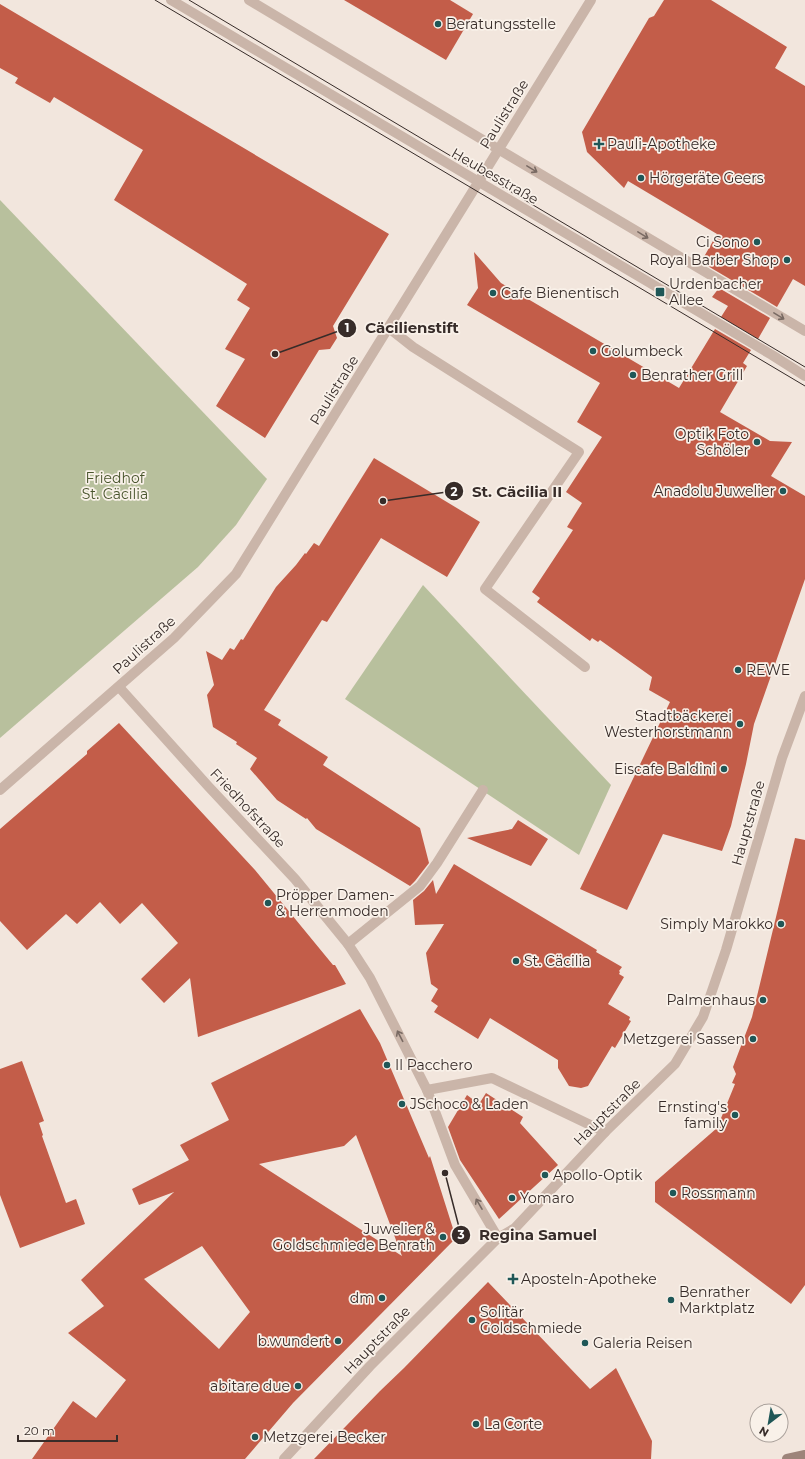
<svg xmlns="http://www.w3.org/2000/svg" width="805" height="1459" font-family="Montserrat,sans-serif">
	<rect width="100%" height="100%" fill="#f2e6dd"/>
	<!-- green -->
	<g fill="#b8c09d">
		<polygon points="0,200 267,479 236,525 198,567 0,738"/>
		<polygon points="423,585 611,785 579,855 345,699"/>
	</g>
	<!-- building -->
	<g fill="#c35d49" fill-rule="evenodd">
		<polygon points="344,0 450,0 473,14 446,60"/>
		<polygon points="664,0 711,0 787,47 775,68 805,86 805,286 793,279 777,307 701,262 717,234 628,181 624,188 587,152 582,132 639,35 649,18 654,16"/>
		<polygon points="0,4 389,234 333,326 337,338 330,349 319,350 265,438 216,406 245,359 225,349 250,308 237,300 247,284 114,200 143,150 54,97 50,103 15,83 18,78 0,68"/>
		<polygon points="474,252 501,283 679,388 715,329 751,350 743,363 747,366 720,412 770,441 792,442 771,476 805,496 805,579 754,724 746,764 731,826 722,851 663,834 627,910 580,889 670,702 649,690 652,677 600,640 598,642 592,638 590,641 537,602 540,598 532,592 573,530 567,527 582,503 566,492 602,437 577,422 600,383 467,305 478,288"/>
		<polygon points="719,288 770,318 758,339 721,317 728,306 712,297"/>
		<polygon points="374,458 480,522 447,577 381,538 327,622 322,620 264,710 281,720 278,725 328,757 323,765 420,828 429,863 415,881 410,886 316,829 307,818 306,819 277,800 250,769 257,758 236,744 237,742 213,727 207,695 214,685 206,651 222,660 230,648 234,650 241,639 243,640 276,587 296,565 305,553 306,554 314,543 319,546"/>
		<polygon points="119,723 255,870 333,965 335,965 346,984 198,1037 190,978 164,1003 141,979 178,943 142,903 120,924 100,902 77,924 66,914 27,950 0,921 0,829 87,754 87,751"/>
		<polygon points="518,820 548,839 531,866 467,838 512,829"/>
		<polygon points="795,838 805,840 805,1285 791,1304 655,1202 655,1182 717,1128 735,1084 732,1083 736,1074 733,1067 752,1017"/>
		<polygon points="454,864 597,950 596,952 622,967 619,971 620,972 619,974 624,977 608,1004 630,1017 629,1020 631,1021 615,1048 612,1046 588,1086 581,1088 569,1086 558,1068 558,1060 490,1018 478,1039 434,1012 438,1006 431,1001 438,989 431,984 426,953 444,924 415,925 413,900 424,891 433,880 436,894"/>
		<path d="M360,1009L380,1043L429,1158L430,1156L456,1238L293,1403L245,1459H32L73,1401L96,1418L126,1380L68,1333L104,1306L81,1280L174,1192L139,1205L132,1189L189,1160L180,1145L229,1120L211,1083ZM356,1135L371,1174L402,1256L259,1164L344,1146ZM202,1246L250,1312L219,1349L144,1279Z"/>
		<polygon points="22,1061 44,1121 39,1123 43,1135 42,1136 66,1203 76,1199 85,1224 20,1248 0,1195 0,1069"/>
		<polygon points="486,1093 523,1117 520,1123 558,1165 499,1219 460,1160 448,1127 467,1095 479,1104"/>
		<polygon points="488,1282 590,1389 616,1368 652,1441 651,1459 314,1459 380,1391 404,1368"/>
	</g>
	<g fill="none" stroke-linecap="round" stroke-linejoin="round">
		<!-- lane -->
		<g stroke="#cab5a9" stroke-width="10">
			<polyline points="171,0 772,355 805,376"/>
			<polyline points="498,149 805,331"/>
			<polyline points="389,328 413,347 579,452 485,589 585,667"/>
			<polyline points="348,944 420,886 437,863 483,790"/>
		</g>
		<!-- street -->
		<g stroke="#cab5a9" stroke-width="10">
			<polyline points="249,0 498,149"/>
			<polyline points="119,687 208,786 295,879 348,944 370,978 427,1090 455,1165 498,1238"/>
			<polyline points="0,790 174,638 236,574 591,0"/>
			<polyline points="427,1090 492,1078 605,1132"/>
			<polyline points="284,1459 370,1366 498,1238 515,1228 605,1132 675,1064 703,1017 726,950 782,758 805,696"/>
		</g>
		<!-- secondary -->
		<polyline stroke="#9d847a" stroke-width="10" points="787,1459 805,1455"/>
		<!-- tram -->
		<g stroke="#372c29" stroke-width="1">
			<polyline points="155,0 805,386"/>
			<polyline points="189,0 805,367"/>
		</g>
	</g>
	<!-- one-way arrows -->
	<defs><path id="oneway-shaft" d="M-6 0H5M1.5-3L5.5 0L1.5 3" fill="none" stroke-width="1.6" stroke-linecap="round" stroke-linejoin="round"/></defs>
	<g stroke="#796a63">
		<use href="#oneway-shaft" transform="translate(532 169) rotate(31)"/>
		<use href="#oneway-shaft" transform="translate(643 235) rotate(31)"/>
		<use href="#oneway-shaft" transform="translate(779 316) rotate(31)"/>
		<use href="#oneway-shaft" transform="translate(400 1036) rotate(-117)"/>
		<use href="#oneway-shaft" transform="translate(479 1204) rotate(-120)"/>
	</g>
	<!-- markers -->
	<g fill="#1f5757" stroke="#f9f1e9" stroke-width="1.5">
		<circle cx="438" cy="24" r="4"/>
		<path d="M597 138h4v4h4v4h-4v4h-4v-4h-4v-4h4z"/>
		<circle cx="641" cy="178" r="4"/>
		<circle cx="757" cy="242" r="4"/>
		<circle cx="787" cy="260" r="4"/>
		<rect x="655" y="287" width="10" height="10" rx="2"/>
		<circle cx="493" cy="293" r="4"/>
		<circle cx="593" cy="351" r="4"/>
		<circle cx="633" cy="375" r="4"/>
		<circle cx="757" cy="442" r="4"/>
		<circle cx="783" cy="491" r="4"/>
		<circle cx="738" cy="670" r="4"/>
		<circle cx="740" cy="724" r="4"/>
		<circle cx="724" cy="769" r="4"/>
		<circle cx="268" cy="903" r="4"/>
		<circle cx="781" cy="924" r="4"/>
		<circle cx="516" cy="961" r="4"/>
		<circle cx="763" cy="1000" r="4"/>
		<circle cx="753" cy="1039" r="4"/>
		<circle cx="387" cy="1065" r="4"/>
		<circle cx="402" cy="1104" r="4"/>
		<circle cx="735" cy="1115" r="4"/>
		<circle cx="545" cy="1175" r="4"/>
		<circle cx="673" cy="1193" r="4"/>
		<circle cx="512" cy="1198" r="4"/>
		<circle cx="443" cy="1237" r="4"/>
		<path d="M511 1273h4v4h4v4h-4v4h-4v-4h-4v-4h4z"/>
		<circle cx="382" cy="1298" r="4"/>
		<circle cx="671" cy="1300" r="4"/>
		<circle cx="472" cy="1320" r="4"/>
		<circle cx="338" cy="1341" r="4"/>
		<circle cx="585" cy="1343" r="4"/>
		<circle cx="298" cy="1386" r="4"/>
		<circle cx="476" cy="1424" r="4"/>
		<circle cx="255" cy="1437" r="4"/>
	</g>
	<g text-anchor="middle" stroke-width="3.5" stroke-linejoin="round" paint-order="stroke">
		<!-- poi labels -->
		<g font-size="14" fill="#372c29" stroke="#f9f1e9" text-anchor="start">
			<text x="446" y="29">Beratungsstelle</text>
			<text x="607" y="149">Pauli-Apotheke</text>
			<text x="649" y="183">Hörgeräte Geers</text>
			<text x="749" y="247" text-anchor="end">Ci Sono</text>
			<text x="779" y="265" text-anchor="end">Royal Barber Shop</text>
			<text x="669" y="289">Urdenbacher<tspan x="669" dy="16">Allee</tspan></text>
			<text x="501" y="298">Cafe Bienentisch</text>
			<text x="601" y="356">Golumbeck</text>
			<text x="641" y="380">Benrather Grill</text>
			<text x="749" y="439" text-anchor="end">Optik Foto<tspan x="749" dy="16">Schöler</tspan></text>
			<text x="775" y="496" text-anchor="end">Anadolu Juwelier</text>
			<text x="746" y="675">REWE</text>
			<text x="732" y="721" text-anchor="end">Stadtbäckerei<tspan x="732" dy="16">Westerhorstmann</tspan></text>
			<text x="716" y="774" text-anchor="end">Eiscafe Baldini</text>
			<text x="276" y="900">Pröpper Damen-<tspan x="276" dy="16">&amp; Herrenmoden</tspan></text>
			<text x="773" y="929" text-anchor="end">Simply Marokko</text>
			<text x="524" y="966">St. Cäcilia</text>
			<text x="755" y="1005" text-anchor="end">Palmenhaus</text>
			<text x="745" y="1044" text-anchor="end">Metzgerei Sassen</text>
			<text x="395" y="1070">Il Pacchero</text>
			<text x="410" y="1109">JSchoco &amp; Laden</text>
			<text x="727" y="1112" text-anchor="end">Ernsting's<tspan x="727" dy="16">family</tspan></text>
			<text x="553" y="1180">Apollo-Optik</text>
			<text x="681" y="1198">Rossmann</text>
			<text x="520" y="1203">Yomaro</text>
			<text x="435" y="1234" text-anchor="end">Juwelier &amp;<tspan x="435" dy="16">Goldschmiede Benrath</tspan></text>
			<text x="521" y="1284">Aposteln-Apotheke</text>
			<text x="679" y="1297">Benrather<tspan x="679" dy="16">Marktplatz</tspan></text>
			<text x="374" y="1303" text-anchor="end">dm</text>
			<text x="480" y="1317">Solitär<tspan x="480" dy="16">Goldschmiede</tspan></text>
			<text x="330" y="1346" text-anchor="end">b.wundert</text>
			<text x="593" y="1348">Galeria Reisen</text>
			<text x="290" y="1391" text-anchor="end">abitare due</text>
			<text x="484" y="1429">La Corte</text>
			<text x="263" y="1442">Metzgerei Becker</text>
		</g>
		<!-- street labels -->
		<g font-size="14" fill="#372c29" stroke="#f9f1e9">
			<text transform="translate(504 114) rotate(-58)" y="5">Paulistraße</text>
			<text transform="translate(495 176) rotate(30)" y="5">Heubesstraße</text>
			<text transform="translate(334 390) rotate(-58)" y="5">Paulistraße</text>
			<text transform="translate(144 645) rotate(-42)" y="5">Paulistraße</text>
			<text transform="translate(248 808) rotate(47)" y="5">Friedhofstraße</text>
			<text transform="translate(748 823) rotate(-74)" y="5">Hauptstraße</text>
			<text transform="translate(607 1112) rotate(-45)" y="5">Hauptstraße</text>
			<text transform="translate(377 1340) rotate(-46)" y="5">Hauptstraße</text>
		</g>
		<!-- park labels -->
		<g font-size="14" fill="#49552d" stroke="#f9f1e9">
			<text x="115" y="483">Friedhof<tspan x="115" dy="16">St. Cäcilia</tspan></text>
		</g>
	</g>
	<!-- callouts -->
	<path fill="none" stroke="#372c29" stroke-width="1.5" d="M275 354L347 328M383 501L454 491M445 1173L461 1235"/>
	<g fill="#372c29" stroke="#f9f1e9" stroke-width="1.5">
		<circle cx="275" cy="354" r="4"/>
		<circle cx="383" cy="501" r="4"/>
		<circle cx="445" cy="1173" r="4"/>
		<circle cx="347" cy="328" r="10"/>
		<circle cx="454" cy="491" r="10"/>
		<circle cx="461" cy="1235" r="10"/>
	</g>
	<g font-size="12" text-anchor="middle" font-weight="bold" fill="#fff">
		<text x="347" y="332">1</text>
		<text x="454" y="496">2</text>
		<text x="461" y="1239">3</text>
	</g>
	<g font-size="15" text-anchor="middle" font-weight="bold" fill="#372c29" stroke="#f9f1e9" stroke-width="3.5" stroke-linejoin="round" paint-order="stroke">
		<text x="412" y="333">Cäcilienstift</text>
		<text x="517" y="497">St. Cäcilia II</text>
		<text x="538" y="1240">Regina Samuel</text>
	</g>
	<!-- north arrow -->
	<g transform="translate(769 1423) rotate(211)"><circle r="19" fill="#f9f1e9" stroke="#aba29c"/>
	<path d="M0-3L7 15L0 10L-7 15Z" fill="#1f5757"/>
	<text y="-6" font-size="11" font-weight="bold" text-anchor="middle" fill="#372c29">N</text>
	</g>
	<!-- scale -->
	<path d="M18 1435v6h99v-6" fill="none" stroke="#372c29" stroke-width="2"/>
	<text x="24" y="1435" font-size="12" fill="#372c29" stroke="#f9f1e9" stroke-width="3" paint-order="stroke">20 m</text>
</svg>
